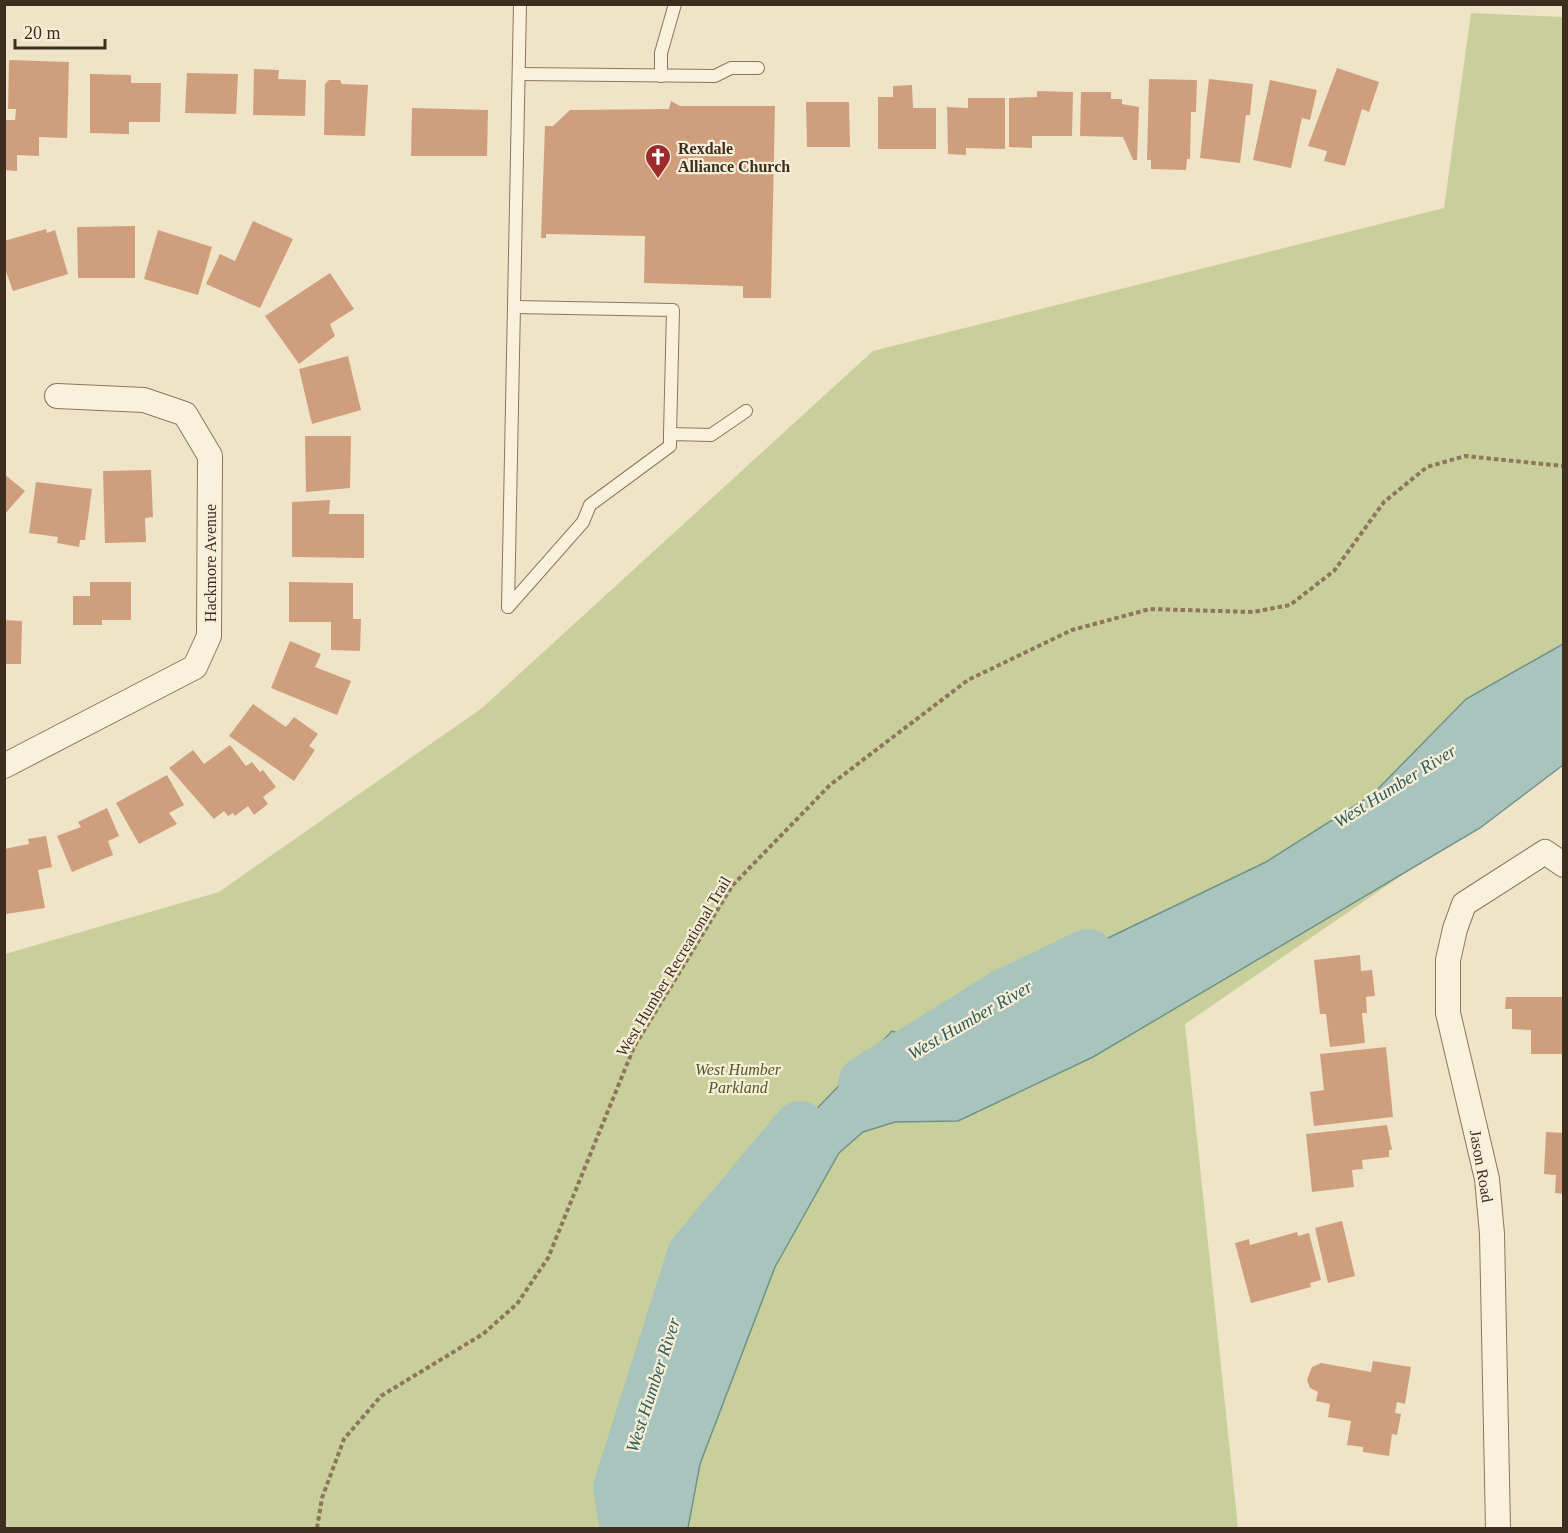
<svg xmlns="http://www.w3.org/2000/svg" width="1568" height="1533" font-family="Georgia,serif">
	<rect width="100%" height="100%" fill="#f0e4c8"/>
	<!-- green -->
	<polygon fill="#c9cf9b" points="1471,13 1563,17 1563,765 1185,1024 1238,1528 5,1528 5,954 219,892 482,708 873,351 1444,208"/>
	<!-- water -->
	<polygon fill="#a9c4bc" stroke="#6f938a" stroke-width="1.5" points="1563,644 1563,765 1480,828 1093,1057 958,1121 895,1122 863,1132 839,1153 775,1267 700,1464 688,1528 634,1528 633,1462 688,1305 765,1162 892,1031 939,1046 1054,964 1266,862 1372,795 1466,699"/>
	<g fill="none" stroke-linecap="round" stroke-linejoin="round">
		<!-- river -->
		<g stroke="#a9c4bc" stroke-width="54">
			<polyline points="865,1083 1006,995 1088,956"/>
			<polyline points="627,1528 620,1488 694,1255 800,1128"/>
		</g>
	</g>
	<!-- building -->
	<g fill="#cf9f7d">
		<polygon points="9,60 69,62 67,138 39,137 39,156 17,155 17,171 4,170 4,120 15,120 16,109 8,109"/>
		<polygon points="1337,68 1379,82 1369,112 1362,109 1345,166 1324,161 1327,151 1308,146"/>
		<polygon points="254,69 279,70 278,79 306,80 305,116 253,115"/>
		<polygon points="187,73 238,74 236,114 185,113"/>
		<polygon points="90,74 131,75 131,83 161,83 160,122 129,122 129,134 90,133"/>
		<polygon points="1149,79 1197,80 1196,112 1191,112 1190,159 1187,159 1186,170 1151,169 1151,160 1147,160"/>
		<polygon points="1209,79 1253,84 1250,115 1246,115 1240,163 1200,158"/>
		<polygon points="329,80 340,80 342,84 368,85 365,136 324,135 325,84"/>
		<polygon points="1270,80 1317,90 1310,120 1302,118 1291,168 1253,160"/>
		<polygon points="912,85 913,108 936,108 936,149 878,149 878,97 893,97 893,86"/>
		<polygon points="1037,91 1073,92 1072,136 1032,136 1032,148 1009,147 1009,98 1037,97"/>
		<polygon points="1081,92 1111,92 1111,99 1122,99 1122,104 1139,107 1137,160 1133,160 1123,137 1080,136"/>
		<polygon points="968,98 1005,98 1005,149 966,148 966,155 948,154 947,107 968,108"/>
		<polygon points="671,101 680,106 775,106 771,298 743,298 743,286 644,283 645,236 546,234 546,238 541,238 545,126 553,126 570,110 669,109"/>
		<polygon points="806,102 849,102 850,147 807,147"/>
		<polygon points="412,108 488,110 487,156 411,156"/>
		<polygon points="253,221 293,239 260,308 206,284 220,254 235,261"/>
		<polygon points="135,226 135,278 78,278 77,227"/>
		<polygon points="46,229 47,233 55,230 68,274 13,291 4,266 4,241"/>
		<polygon points="158,230 212,247 198,295 144,279"/>
		<polygon points="330,273 354,309 330,324 335,336 299,364 265,316"/>
		<polygon points="348,356 361,410 312,424 299,369"/>
		<polygon points="305,436 351,436 350,488 306,492"/>
		<polygon points="151,470 153,517 145,518 146,542 105,543 103,471"/>
		<polygon points="4,474 25,491 4,515"/>
		<polygon points="36,482 92,489 85,540 80,540 79,547 57,543 58,537 29,533"/>
		<polygon points="330,500 329,514 364,514 364,558 292,557 292,502"/>
		<polygon points="90,582 131,582 131,620 102,620 102,625 73,625 73,596 90,596"/>
		<polygon points="289,582 353,583 353,619 361,619 360,651 331,650 331,622 289,622"/>
		<polygon points="4,620 22,621 21,664 4,664"/>
		<polygon points="290,641 321,654 315,667 351,681 337,715 271,688"/>
		<polygon points="253,704 286,727 294,717 318,734 309,746 315,750 294,781 229,736"/>
		<polygon points="230,745 246,766 252,762 260,772 263,770 276,787 263,797 268,804 254,815 248,806 235,816 233,813 228,816 224,811 214,819 169,768 193,750 204,764"/>
		<polygon points="167,775 184,805 169,813 177,824 139,844 116,803"/>
		<polygon points="107,808 119,836 108,841 113,855 72,872 57,836 81,827 78,822"/>
		<polygon points="46,836 52,867 38,870 45,908 6,914 4,849 29,844 28,839"/>
		<polygon points="1360,955 1361,971 1372,970 1375,996 1366,997 1367,1013 1362,1013 1365,1043 1330,1047 1326,1014 1320,1014 1314,960"/>
		<polygon points="1506,997 1564,997 1564,1054 1531,1054 1531,1030 1512,1029 1512,1009 1505,1009"/>
		<polygon points="1386,1047 1393,1117 1314,1126 1310,1092 1324,1090 1320,1054"/>
		<polygon points="1387,1125 1392,1150 1389,1150 1389,1157 1362,1160 1363,1169 1352,1170 1354,1187 1312,1192 1306,1134"/>
		<polygon points="1546,1132 1564,1133 1564,1194 1555,1193 1556,1175 1544,1174"/>
		<polygon points="1342,1221 1355,1276 1328,1283 1315,1228"/>
		<polygon points="1297,1232 1298,1236 1309,1233 1321,1280 1310,1283 1311,1287 1251,1303 1235,1243 1249,1239 1250,1245"/>
		<polygon points="1373,1361 1411,1367 1405,1404 1397,1402 1395,1413 1401,1414 1397,1435 1392,1434 1389,1456 1363,1452 1363,1447 1347,1445 1351,1421 1328,1417 1330,1404 1316,1401 1318,1392 1310,1388 1307,1380 1312,1367 1321,1363 1371,1372"/>
	</g>
	<g fill="none" stroke-linecap="round" stroke-linejoin="round">
		<defs>
			<g id="lane">
				<polyline points="519,74 715,76 731,68 758,68"/>
				<polyline points="661,76 661,53 675,4"/>
				<polyline points="515,307 673,310 670,434"/>
				<polyline points="508,607 520,4"/>
				<polyline points="508,607 583,522 590,505 670,446 670,434 711,435 746,411"/>
			</g>
			<g id="street">
				<polyline points="4,766 195,667 209,636 210,456 185,414 144,400 57,396"/>
				<polyline points="1498,1528 1492,1234 1487,1179 1448,1013 1448,960 1455,929 1464,904 1545,852 1564,865"/>
			</g>
		</defs>
		<!-- lane casing -->
		<use href="#lane" stroke="#8d765c" stroke-width="14"/>
		<!-- street casing -->
		<use href="#street" stroke="#8d765c" stroke-width="26"/>
		<!-- path -->
		<polyline stroke="#8d765c" stroke-width="4" stroke-dasharray="4.5 3" stroke-linecap="butt" points="317,1528 322,1498 344,1439 381,1396 483,1334 517,1304 548,1258 634,1047 732,886 830,785 968,680 1072,630 1150,609 1253,612 1290,605 1334,571 1384,502 1427,467 1465,456 1564,466"/>
		<!-- lane -->
		<use href="#lane" stroke="#faf1dc" stroke-width="12"/>
		<!-- street -->
		<use href="#street" stroke="#faf1dc" stroke-width="24"/>
	</g>
	<!-- icons -->
	<defs>
		<symbol id="church-pin" viewBox="-11 -11 22 30"><path d="M0 17L-7.5 6A9.5 9.5 0 1 1 7.5 6Z" fill="#9e2a2b" stroke="#f7eed8"/><path d="M-1.2-6h2.4v3.5h3.3v2.4h-3.3V6h-2.4V-.1h-3.3v-2.4h3.3Z" fill="#fff"/></symbol>
	</defs>
	<g fill-rule="evenodd">
		<use href="#church-pin" x="643" y="142" width="30" height="40"/>
	</g>
	<g text-anchor="middle" stroke-width="4.5" stroke-linejoin="round" paint-order="stroke">
		<!-- poi labels -->
		<g font-size="16" font-weight="bold" fill="#3d2e20" stroke="#f7eed8" text-anchor="start">
			<text x="678" y="154">Rexdale<tspan x="678" dy="18">Alliance Church</tspan></text>
		</g>
		<!-- street labels -->
		<g font-size="16" fill="#3d2e20" stroke="#f7eed8">
			<text transform="translate(210 563) rotate(-90)" y="6">Hackmore Avenue</text>
			<text transform="translate(673 966) rotate(-59)" y="6">West Humber Recreational Trail</text>
			<text transform="translate(1482 1166) rotate(80)" y="6">Jason Road</text>
		</g>
		<!-- park labels -->
		<g font-size="16" font-style="italic" fill="#4d5a26" stroke="#f7eed8">
			<text x="738" y="1075">West Humber<tspan x="738" dy="18">Parkland</tspan></text>
		</g>
		<!-- water labels -->
		<g font-size="18" font-style="italic" fill="#2f5d5a" stroke="#f7eed8">
			<text transform="translate(1395 786) rotate(-32)" y="6">West Humber River</text>
			<text transform="translate(970 1020) rotate(-30)" y="6">West Humber River</text>
			<text transform="translate(653 1385) rotate(-72)" y="6">West Humber River</text>
		</g>
	</g>
	<!-- border -->
	<rect width="1568" height="1533" fill="none" stroke="#3d2e20" stroke-width="12"/>
	<!-- scale -->
	<path d="M15 39v9h90v-9" fill="none" stroke="#3d2e20" stroke-width="3"/>
	<text x="24" y="39" font-size="18" fill="#3d2e20" stroke="#f7eed8" stroke-width="4.5" paint-order="stroke">20 m</text>
</svg>
